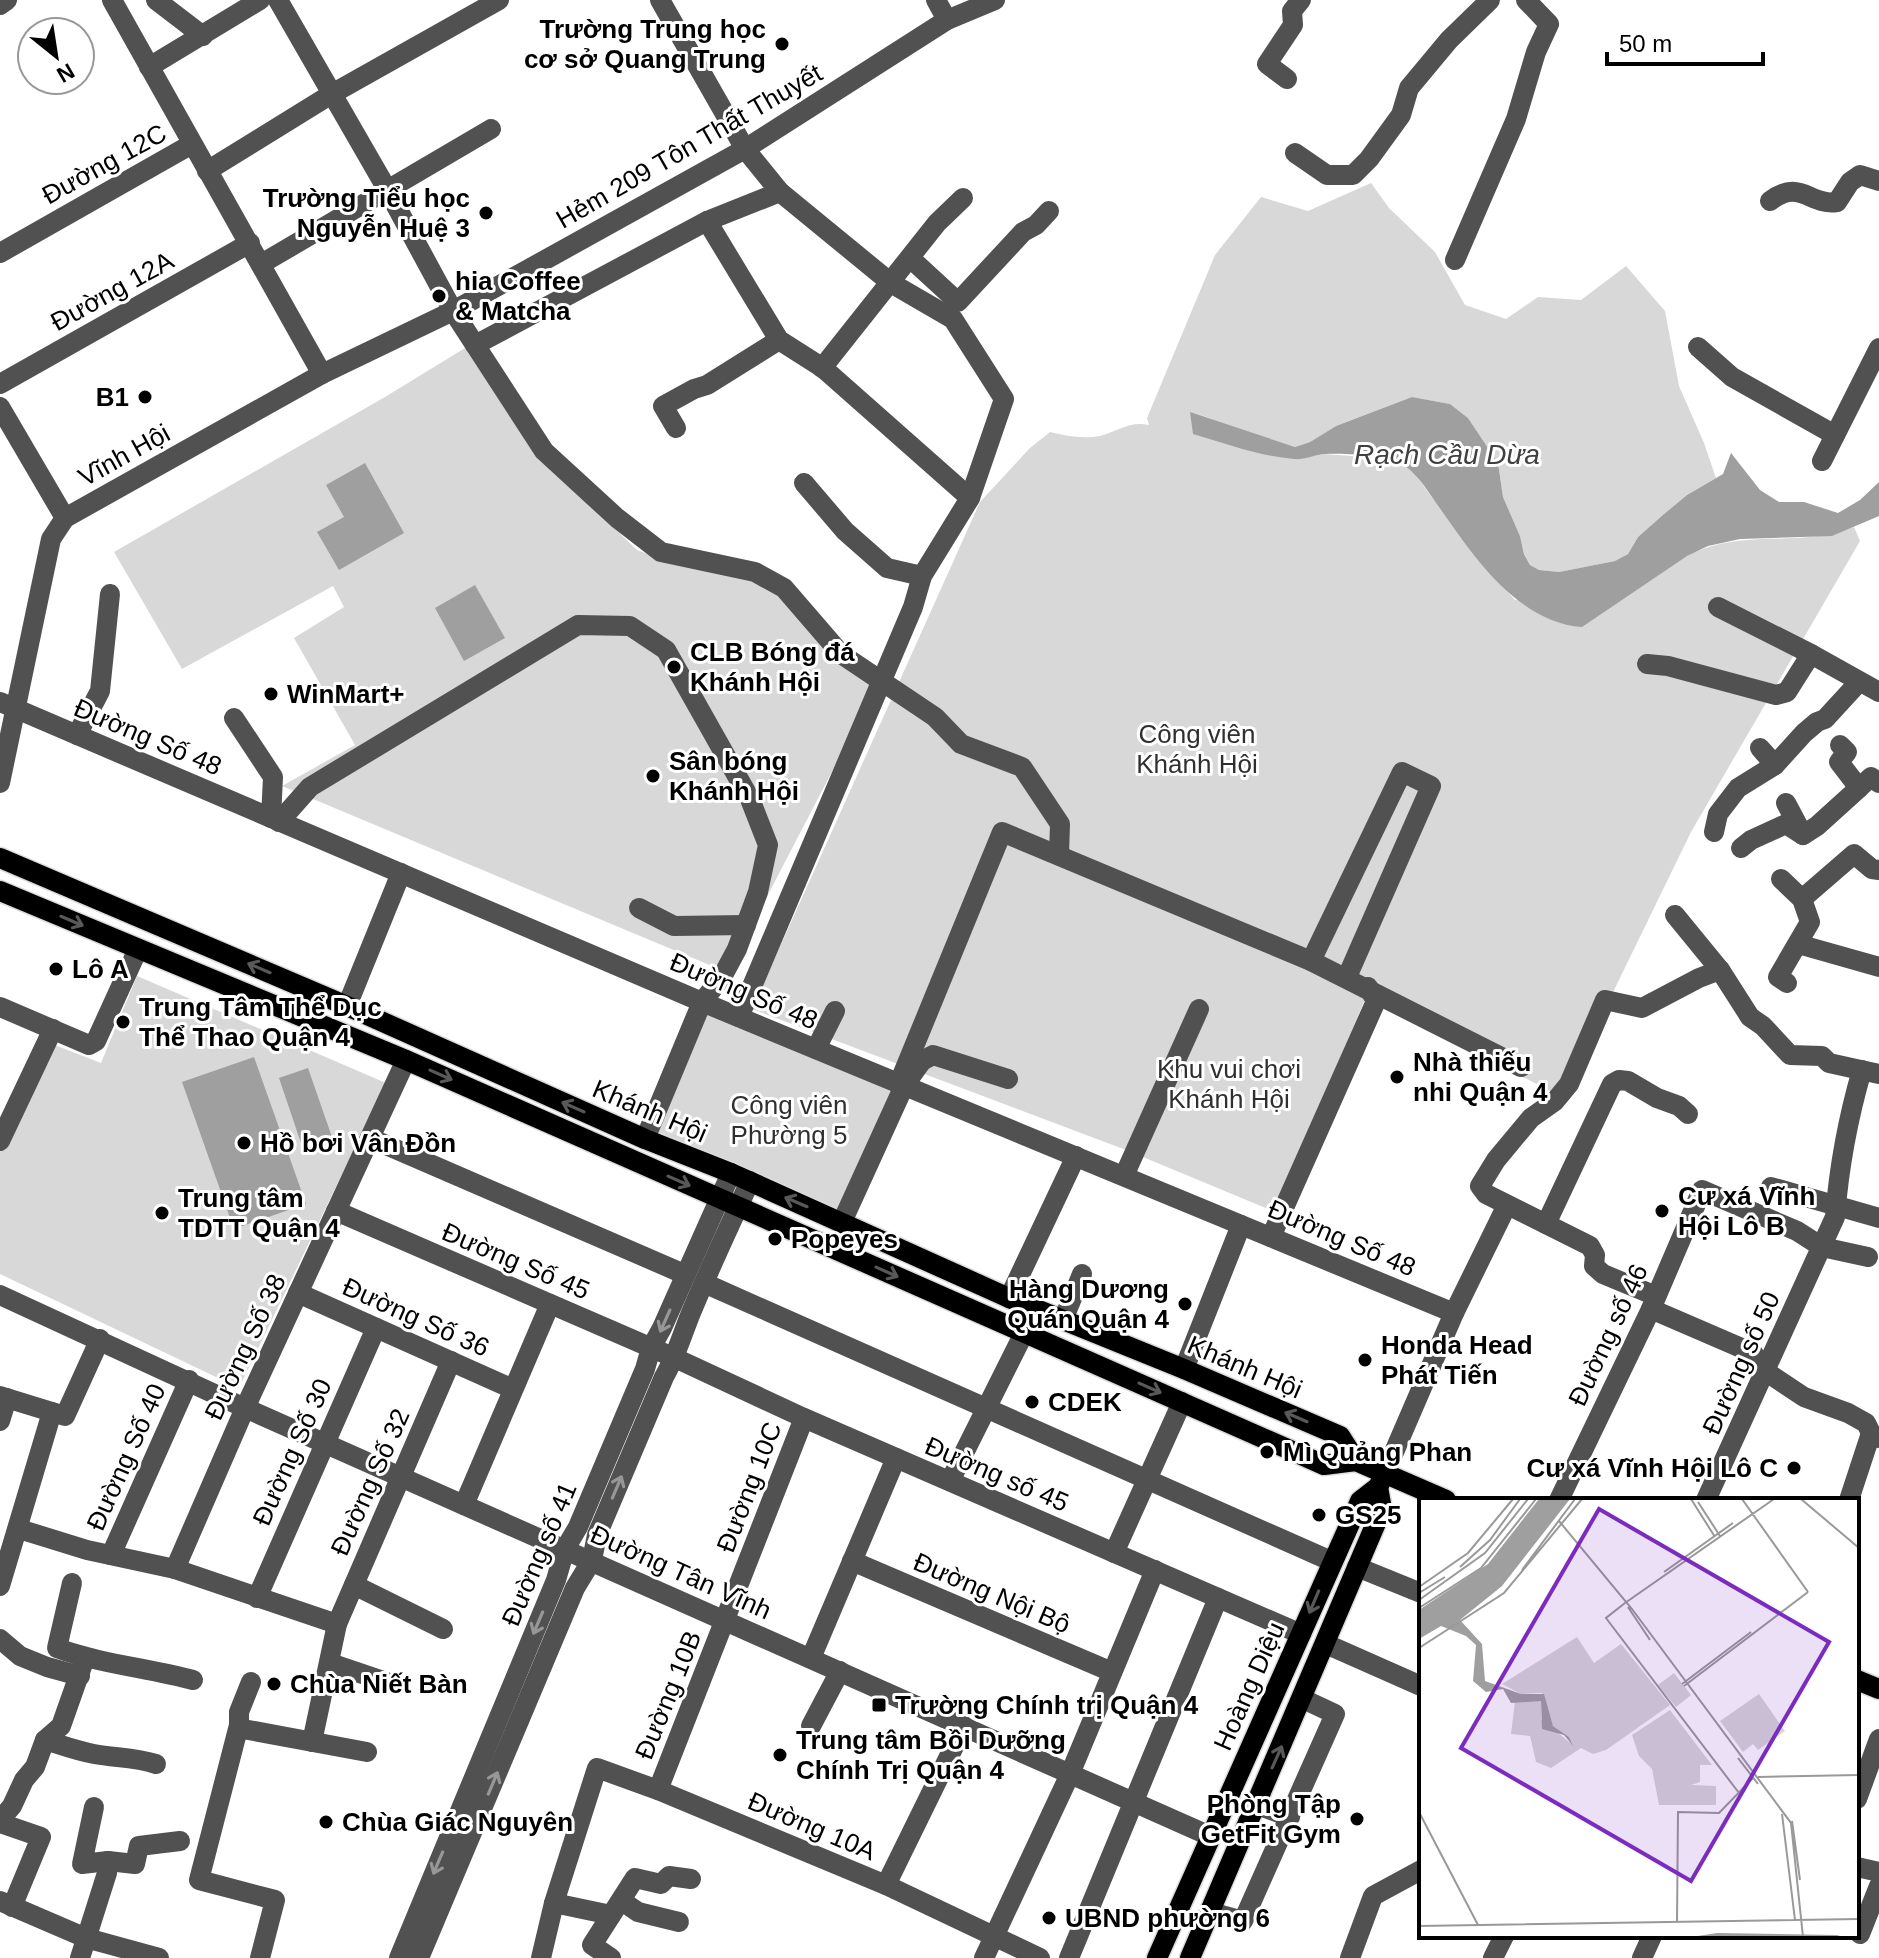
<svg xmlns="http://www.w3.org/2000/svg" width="1879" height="1958" font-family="Arial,sans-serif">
	<rect width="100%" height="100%" fill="#fff"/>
	<!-- green -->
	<g fill="#d8d8d8">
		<path d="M1371,183L1389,208L1435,252L1465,305L1506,319L1538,297L1581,300L1626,266L1665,311L1679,386L1704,443L1716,478L1687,495L1638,537L1628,554L1615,561L1559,572L1539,570L1530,565L1524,553L1520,536L1503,497L1498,463L1468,418L1450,404L1412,397L1336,426L1310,442L1295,447L1217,422L1195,412L1284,456L1296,459L1324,454L1394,459L1413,471L1460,537L1515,600L1687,556C1744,527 1799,549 1854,527L1860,541L1691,832L1562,1097L1366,997L1277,1207L1270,1205L1268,1209L1126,1150L752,1009L980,502L1030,448L1050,432C1067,436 1082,439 1100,436C1119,431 1129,421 1149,425L1147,418L1215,255L1261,197L1308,211Z"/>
		<polygon points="465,348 531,448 637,550 669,562 764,582 876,687 760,910 731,974 282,786 355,745 294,638 344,607 333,586 182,669 114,552 385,397"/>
		<polygon points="137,976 386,1083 239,1388 0,1274 0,1152 52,1044 101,1063"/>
		<polygon points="707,1011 894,1087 837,1215 655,1139"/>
	</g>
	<!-- water -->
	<g fill="#9f9f9f">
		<path d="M1412,397L1450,404L1468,418L1498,463L1503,497L1520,536L1524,554L1530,565L1539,570L1559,572L1615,561L1628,554L1638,537L1663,515L1687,495L1723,474L1731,453L1760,490L1779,502H1804L1838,513L1860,500L1879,482V516L1832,536L1740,539L1708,546L1687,556L1582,627C1519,622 1475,559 1441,510C1428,492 1417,471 1397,461C1385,455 1339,453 1324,454C1314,455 1304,460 1294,459C1259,456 1227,444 1193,434L1190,412L1295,447L1310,442L1336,426Z"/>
		<polygon points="365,463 404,533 339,570 317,532 344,517 326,485"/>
		<polygon points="475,585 505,638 464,661 435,608"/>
		<polygon points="254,1057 306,1204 234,1229 182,1082"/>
		<polygon points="308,1068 333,1140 303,1149 279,1078"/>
	</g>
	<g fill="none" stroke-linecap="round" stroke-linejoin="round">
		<defs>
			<g id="major">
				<polyline points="0,858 347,1006 645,1139 731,1173 1009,1298 1184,1369 1340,1436 1356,1461"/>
				<polyline points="0,891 406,1060 1324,1465 1356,1461 1446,1500"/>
				<polyline points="1857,1680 1879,1689"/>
				<polyline points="1157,1958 1360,1501 1378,1487 1385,1473"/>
				<polyline points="1190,1958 1382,1509 1378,1487"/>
			</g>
		</defs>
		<!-- major casing -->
		<use href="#major" stroke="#dbdbdb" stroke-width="23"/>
		<!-- minor -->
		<g stroke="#515151" stroke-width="20">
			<polyline points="112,0 322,374"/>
			<polyline points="156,0 203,36"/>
			<polyline points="278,0 388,191 453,311 544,451 617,518 661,552 755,572 784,588 841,654 935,717 961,744 1022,767 1060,824 1059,855"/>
			<polyline points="660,0 745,149 780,192 891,283 953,319 1004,399 970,498 922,576 913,607 739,1017"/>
			<polyline points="936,0 947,20"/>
			<polyline points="0,5 7,0"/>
			<polyline points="149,67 260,0"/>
			<polyline points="1287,79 1267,64 1293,25 1292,11 1301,0"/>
			<polyline points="1295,153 1327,175 1353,175 1369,159 1401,115 1409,88 1449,40 1490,0"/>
			<polyline points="207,171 330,95 499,0"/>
			<path d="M1770,201C1800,178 1810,206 1837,202L1850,182L1860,175L1879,181"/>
			<polyline points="707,221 779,340 823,368 970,498"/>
			<polyline points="0,253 192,144"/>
			<polyline points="910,258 958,302 1023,232 1036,225 1049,211"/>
			<polyline points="1455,260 1516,119 1536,52 1549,24 1526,0"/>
			<polyline points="261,264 491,129"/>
			<polyline points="475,345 707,221 780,192"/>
			<polyline points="1698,347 1732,377 1835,435"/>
			<polyline points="822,368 937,223 963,198"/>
			<polyline points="0,384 250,243"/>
			<polyline points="0,407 65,518"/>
			<polyline points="676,428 663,406 694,389 707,385 779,340"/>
			<polyline points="1822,461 1879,348"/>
			<polyline points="804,483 845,531 887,568 922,576"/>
			<polyline points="1718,607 1811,654 1879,692"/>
			<polyline points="1647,664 1668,666 1776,695 1787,692 1811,654"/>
			<polyline points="0,702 702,1002 1454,1313"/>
			<polyline points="234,718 273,777 271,818"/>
			<polyline points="77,735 100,691 110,594"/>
			<polyline points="1840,745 1847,752 1839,762 1859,788 1871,777 1879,783"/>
			<polyline points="1760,748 1775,765"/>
			<polyline points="0,783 51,539 65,518 322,374 453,311 745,149 947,20 995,0"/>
			<polyline points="1786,803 1803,835"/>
			<polyline points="279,822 310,787 578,625 630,626 666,650 750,799 768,845 758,892 737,949 722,977 702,1002 645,1139"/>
			<polyline points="1714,832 1718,814 1738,788 1775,765 1804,733 1817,722 1825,719 1859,682"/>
			<polyline points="1741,848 1751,840 1786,824 1803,835 1817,826 1859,788"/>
			<polyline points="1781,879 1802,899 1810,922 1778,977 1787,983"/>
			<polyline points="1802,899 1854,854 1872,869 1879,870"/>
			<polyline points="639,908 674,926 746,925"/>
			<polyline points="1675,915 1720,970 1750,1017 1763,1026 1790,1055 1822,1056 1829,1063 1879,1074"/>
			<polyline points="1798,944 1879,967"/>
			<polyline points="1311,961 1402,772 1431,786 1347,977"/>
			<polyline points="347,1006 401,873"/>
			<polyline points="0,1007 89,1045 96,1041 138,949"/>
			<polyline points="816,1049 835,1011"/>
			<polyline points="899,1083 1002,832 1311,961 1521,1067"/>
			<polyline points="370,1138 684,1274"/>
			<polyline points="0,1141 53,1029"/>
			<polyline points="1124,1176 1199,1009"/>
			<polyline points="1771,1187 1879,1218"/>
			<polyline points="336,1211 675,1358 804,1418 1301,1634"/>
			<polyline points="842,1222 904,1086 922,1061 933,1055 1008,1079"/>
			<polyline points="1546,1224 1612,1084 1619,1080 1628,1081 1657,1098 1679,1106 1688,1114"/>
			<polyline points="1271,1237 1376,1001 1368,987"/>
			<polyline points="704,1283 1331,1561"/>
			<polyline points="298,1293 513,1389"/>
			<polyline points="0,1295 245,1408 1210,1836"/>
			<polyline points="1656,1296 1603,1274 1594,1266 1595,1255 1590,1246 1486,1194 1480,1186 1496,1160 1531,1118 1555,1101 1569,1084 1605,1000 1642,1008 1699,978 1720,970"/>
			<polyline points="1009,1298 1076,1156"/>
			<polyline points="1651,1309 1753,1353 1765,1371 1804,1397 1848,1413 1866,1423 1871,1433 1879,1438"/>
			<polyline points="1063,1320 1082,1274"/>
			<polyline points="1184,1369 1241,1225"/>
			<polyline points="0,1396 65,1416 100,1339"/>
			<polyline points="0,1421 7,1398"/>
			<polyline points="1385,1473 1454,1313 1507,1205"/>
			<polyline points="950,1481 1024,1333"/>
			<polyline points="1559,1500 1651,1309 1702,1190 1797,1231 1822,1247 1868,1257"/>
			<path d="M1706,1500L1835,1217C1839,1167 1848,1118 1862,1070"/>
			<polyline points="1849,1500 1871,1433"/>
			<polyline points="464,1505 550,1304"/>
			<polyline points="19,1529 87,1550 175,1569 337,1624"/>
			<polyline points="1114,1553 1182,1402"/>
			<polyline points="111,1555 189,1380"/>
			<polyline points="852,1561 1112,1672"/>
			<polyline points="1357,1567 1421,1593"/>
			<polyline points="175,1569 245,1408 406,1060"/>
			<path d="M72,1583L57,1648C101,1664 148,1668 193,1680"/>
			<polyline points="354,1585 443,1629"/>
			<polyline points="0,1586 52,1412"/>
			<polyline points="257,1598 376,1328"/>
			<polyline points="0,1639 20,1656 47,1667 80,1676"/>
			<polyline points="1326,1644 1421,1686"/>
			<polyline points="811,1658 896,1458"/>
			<polyline points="330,1663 395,1685"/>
			<polyline points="239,1725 239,1712 251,1682"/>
			<polyline points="811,1726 840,1671"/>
			<path d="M45,1740C61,1745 77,1751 94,1754C115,1758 135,1757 156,1764"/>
			<polyline points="312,1742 337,1624 451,1361"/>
			<polyline points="658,1790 804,1418"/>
			<polyline points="1857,1799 1879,1739"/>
			<polyline points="1257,1805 1290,1817"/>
			<polyline points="94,1807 82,1864 108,1861 135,1864 139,1846 180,1841"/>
			<polyline points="0,1820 12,1806 24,1780 35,1767 45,1740 61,1726 85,1658"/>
			<polyline points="0,1823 41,1837 12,1907"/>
			<polyline points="1857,1867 1879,1872"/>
			<polyline points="886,1885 1040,1958"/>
			<polyline points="0,1901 86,1938 159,1958"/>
			<polyline points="622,1901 638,1912 679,1922"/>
			<polyline points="554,1903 611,1915"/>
			<polyline points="1210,1912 1243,1921 1335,1714 1303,1699"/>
			<polyline points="1860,1934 1879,1886"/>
			<polyline points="80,1958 107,1873 108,1861"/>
			<polyline points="260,1958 275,1900 199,1880 239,1725 243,1729 367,1752"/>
			<polyline points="399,1958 556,1580 565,1549 578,1527 645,1369 651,1348 662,1328 731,1173"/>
			<path d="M419,1958L575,1588L592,1560L597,1535L664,1377C677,1355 683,1331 693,1308C711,1265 731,1223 750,1181"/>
			<polyline points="541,1958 554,1903 597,1768 658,1790 886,1885 964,1726"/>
			<polyline points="611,1958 592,1945 635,1878 661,1884 669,1876 691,1879"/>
			<polyline points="984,1958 1070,1774 1155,1570"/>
			<polyline points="1069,1958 1218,1598"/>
			<polyline points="1350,1958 1373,1896 1421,1870"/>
			<polyline points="1493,1958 1504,1936"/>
			<polyline points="1642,1958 1652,1936"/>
		</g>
		<!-- major -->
		<use href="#major" stroke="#000" stroke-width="20"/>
	</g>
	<!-- one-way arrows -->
	<defs><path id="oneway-shaft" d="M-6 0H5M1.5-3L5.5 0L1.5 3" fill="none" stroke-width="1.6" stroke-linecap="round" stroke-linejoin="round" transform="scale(2)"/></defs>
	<g stroke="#595959">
		<use href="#oneway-shaft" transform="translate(72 921) rotate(23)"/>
		<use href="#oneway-shaft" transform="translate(259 968) rotate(-157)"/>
		<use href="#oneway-shaft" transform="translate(441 1075) rotate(24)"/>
		<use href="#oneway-shaft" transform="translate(573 1107) rotate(-156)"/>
		<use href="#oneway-shaft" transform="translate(679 1181) rotate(24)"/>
		<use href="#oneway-shaft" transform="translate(796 1202) rotate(-157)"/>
		<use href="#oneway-shaft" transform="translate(887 1272) rotate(24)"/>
		<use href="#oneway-shaft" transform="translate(1150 1388) rotate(24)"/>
		<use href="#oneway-shaft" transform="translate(1296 1417) rotate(-157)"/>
		<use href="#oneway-shaft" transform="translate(1314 1602) rotate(113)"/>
		<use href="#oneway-shaft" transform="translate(1277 1757) rotate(-66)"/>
	</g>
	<g stroke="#979797">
		<use href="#oneway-shaft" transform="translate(665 1321) rotate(114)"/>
		<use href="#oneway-shaft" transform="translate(617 1487) rotate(-67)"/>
		<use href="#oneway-shaft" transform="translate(538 1623) rotate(113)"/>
		<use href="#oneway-shaft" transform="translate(493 1783) rotate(-67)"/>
		<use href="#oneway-shaft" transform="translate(438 1863) rotate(113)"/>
	</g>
	<!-- markers -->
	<g fill="#000" stroke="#fff" stroke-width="3">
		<circle cx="782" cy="44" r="8"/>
		<circle cx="486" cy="213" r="8"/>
		<circle cx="439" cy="296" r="8"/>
		<circle cx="145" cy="397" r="8"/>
		<circle cx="674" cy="667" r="8"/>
		<circle cx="271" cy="694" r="8"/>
		<circle cx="653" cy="776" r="8"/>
		<circle cx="56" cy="969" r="8"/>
		<circle cx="123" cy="1022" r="8"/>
		<circle cx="1397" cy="1077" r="8"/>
		<circle cx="244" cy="1143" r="8"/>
		<circle cx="1662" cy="1211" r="8"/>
		<circle cx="162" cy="1213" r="8"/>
		<circle cx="775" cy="1239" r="8"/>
		<circle cx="1185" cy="1304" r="8"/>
		<circle cx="1365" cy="1360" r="8"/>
		<circle cx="1032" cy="1402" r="8"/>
		<circle cx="1267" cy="1452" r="8"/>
		<circle cx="1794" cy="1468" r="8"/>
		<circle cx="1319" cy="1515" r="8"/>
		<circle cx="274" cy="1684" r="8"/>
		<rect x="871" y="1697" width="16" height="16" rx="4"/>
		<circle cx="780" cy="1755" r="8"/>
		<circle cx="1357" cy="1819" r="8"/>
		<circle cx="326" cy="1822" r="8"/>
		<circle cx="1049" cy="1918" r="8"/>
	</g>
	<g text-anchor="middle" stroke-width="6" stroke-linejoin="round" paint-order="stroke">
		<!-- poi labels -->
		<g font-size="26" font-weight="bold" fill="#000" stroke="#fff" text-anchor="start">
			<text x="766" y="38" text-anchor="end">Trường Trung học<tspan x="766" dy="30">cơ sở Quang Trung</tspan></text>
			<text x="470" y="207" text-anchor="end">Trường Tiểu học<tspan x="470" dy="30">Nguyễn Huệ 3</tspan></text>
			<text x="455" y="290">hia Coffee<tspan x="455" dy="30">&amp; Matcha</tspan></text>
			<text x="129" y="406" text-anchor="end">B1</text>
			<text x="690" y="661">CLB Bóng đá<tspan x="690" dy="30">Khánh Hội</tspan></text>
			<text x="287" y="703">WinMart+</text>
			<text x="669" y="770">Sân bóng<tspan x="669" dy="30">Khánh Hội</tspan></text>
			<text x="72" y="978">Lô A</text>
			<text x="139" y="1016">Trung Tâm Thể Dục<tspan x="139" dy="30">Thể Thao Quận 4</tspan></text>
			<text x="1413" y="1071">Nhà thiếu<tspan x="1413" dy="30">nhi Quận 4</tspan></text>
			<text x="260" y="1152">Hồ bơi Vân Đồn</text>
			<text x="1678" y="1205">Cư xá Vĩnh<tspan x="1678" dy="30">Hội Lô B</tspan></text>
			<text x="178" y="1207">Trung tâm<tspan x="178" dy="30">TDTT Quận 4</tspan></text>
			<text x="791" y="1248">Popeyes</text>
			<text x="1169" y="1298" text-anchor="end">Hàng Dương<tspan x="1169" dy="30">Quán Quận 4</tspan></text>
			<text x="1381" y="1354">Honda Head<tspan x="1381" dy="30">Phát Tiến</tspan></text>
			<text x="1048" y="1411">CDEK</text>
			<text x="1283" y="1461">Mì Quảng Phan</text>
			<text x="1778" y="1477" text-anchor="end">Cư xá Vĩnh Hội Lô C</text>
			<text x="1335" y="1524">GS25</text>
			<text x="290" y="1693">Chùa Niết Bàn</text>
			<text x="895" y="1714">Trường Chính trị Quận 4</text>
			<text x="796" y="1749">Trung tâm Bồi Dưỡng<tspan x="796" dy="30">Chính Trị Quận 4</tspan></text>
			<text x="1341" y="1813" text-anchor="end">Phòng Tập<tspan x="1341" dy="30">GetFit Gym</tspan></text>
			<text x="342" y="1831">Chùa Giác Nguyên</text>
			<text x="1065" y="1927">UBND phường 6</text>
		</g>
		<!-- street labels -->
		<g font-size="26" fill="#000" stroke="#fff">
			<text transform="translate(689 146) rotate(-30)" y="9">Hẻm 209 Tôn Thất Thuyết</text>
			<text transform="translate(104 164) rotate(-29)" y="9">Đường 12C</text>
			<text transform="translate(112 291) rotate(-29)" y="9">Đường 12A</text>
			<text transform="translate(124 455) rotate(-29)" y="9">Vĩnh Hội</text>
			<text transform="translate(148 737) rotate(23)" y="9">Đường Số 48</text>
			<text transform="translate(744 991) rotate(23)" y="9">Đường Số 48</text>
			<text transform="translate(650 1111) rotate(23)" y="9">Khánh Hội</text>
			<text transform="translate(1342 1238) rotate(23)" y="9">Đường Số 48</text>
			<text transform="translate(516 1261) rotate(23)" y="9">Đường Số 45</text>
			<text transform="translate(416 1317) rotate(24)" y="9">Đường Số 36</text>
			<text transform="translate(1608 1335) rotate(-65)" y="9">Đường số 46</text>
			<text transform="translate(245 1347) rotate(-65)" y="9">Đường Số 38</text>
			<text transform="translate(1741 1363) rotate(-66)" y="9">Đường số 50</text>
			<text transform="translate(1245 1367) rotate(23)" y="9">Khánh Hội</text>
			<text transform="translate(292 1452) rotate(-66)" y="9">Đường Số 30</text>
			<text transform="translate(126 1457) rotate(-66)" y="9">Đường Số 40</text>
			<text transform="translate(997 1474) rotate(23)" y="9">Đường số 45</text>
			<text transform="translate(370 1482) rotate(-66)" y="9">Đường Số 32</text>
			<text transform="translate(749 1487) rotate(-69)" y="9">Đường 10C</text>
			<text transform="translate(539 1554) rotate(-67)" y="9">Đường số 41</text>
			<text transform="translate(681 1572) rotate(24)" y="9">Đường Tân Vĩnh</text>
			<text transform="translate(992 1593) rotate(23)" y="9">Đường Nội Bộ</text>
			<text transform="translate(1249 1686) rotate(-66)" y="9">Hoàng Diệu</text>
			<text transform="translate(668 1695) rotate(-68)" y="9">Đường 10B</text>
			<text transform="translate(812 1826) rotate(23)" y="9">Đường 10A</text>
		</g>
		<!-- park labels -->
		<g font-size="26" fill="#2f2f2f" stroke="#fff">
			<text x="1197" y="743">Công viên<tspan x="1197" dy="30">Khánh Hội</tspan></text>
			<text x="1229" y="1078">Khu vui chơi<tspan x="1229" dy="30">Khánh Hội</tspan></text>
			<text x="789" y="1114">Công viên<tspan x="789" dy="30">Phường 5</tspan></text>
		</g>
		<!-- water labels -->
		<g font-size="28" font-style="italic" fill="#404040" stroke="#fff">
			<text x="1447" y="464">Rạch Cầu Dừa</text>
		</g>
	</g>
	<!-- overview -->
	<g transform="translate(1419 1498)">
		<rect width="440" height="440" fill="#fff"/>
		<path d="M158,139L175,165L202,146L251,207L187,252L174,256L162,250L132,270L117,264L111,238L92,236L96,203H122V221L155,248L150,239L134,228L123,195L102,196L83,186ZM255,175L272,197L257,209L239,187ZM340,196L366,233L339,252L334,246L324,254L301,223ZM251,212L293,267H281V284L272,287L297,288V307H240L233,271L220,258L213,237Z" fill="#d8d8d8"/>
		<path d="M120,1H151L83,88L41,122L63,146L66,183L102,196H125L134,228L150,239L155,249L145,237L123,231L122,203L92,205L84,191L67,194L54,183L57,147L47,138L22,128L0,141V112L69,66ZM298,435L418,437L424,439H272Z" fill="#9f9f9f"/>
		<path fill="none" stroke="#999" stroke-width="2" d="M272,1L296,39M323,1L389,94M382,1L440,50M279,4L301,38M140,23L213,111L372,325L384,439M41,69L71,42L101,1M103,72L156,1M245,74L314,25M0,89L49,55L94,1M0,95L26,79M0,102L66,55L109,1M206,105L187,120L320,295M206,105L355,1M209,109L231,142M0,110L62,70L117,1M0,150L85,95L163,1M263,186L332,134M265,188L389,94M319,260L339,286M339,279L440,277M0,314L59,427M363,316L376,422M373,323L381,382M258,425L259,314L300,315L334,280M0,428L440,421"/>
		<path fill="#7b2cbf" fill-opacity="0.15" stroke="#7b2cbf" stroke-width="4" d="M180,11L410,144L272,383L42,250Z"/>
		<rect width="440" height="440" fill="none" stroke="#000" stroke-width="4"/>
	</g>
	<!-- north arrow -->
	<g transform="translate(56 56) rotate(150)"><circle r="38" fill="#ffffff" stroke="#999999" stroke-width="2"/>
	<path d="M0-6L14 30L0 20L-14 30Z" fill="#000000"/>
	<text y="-12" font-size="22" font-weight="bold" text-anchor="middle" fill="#000000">N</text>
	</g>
	<!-- scale -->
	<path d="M1607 52v12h156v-12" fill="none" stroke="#000000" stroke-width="4"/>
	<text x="1619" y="52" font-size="24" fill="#000000" stroke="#ffffff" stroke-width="6" paint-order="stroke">50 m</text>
</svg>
